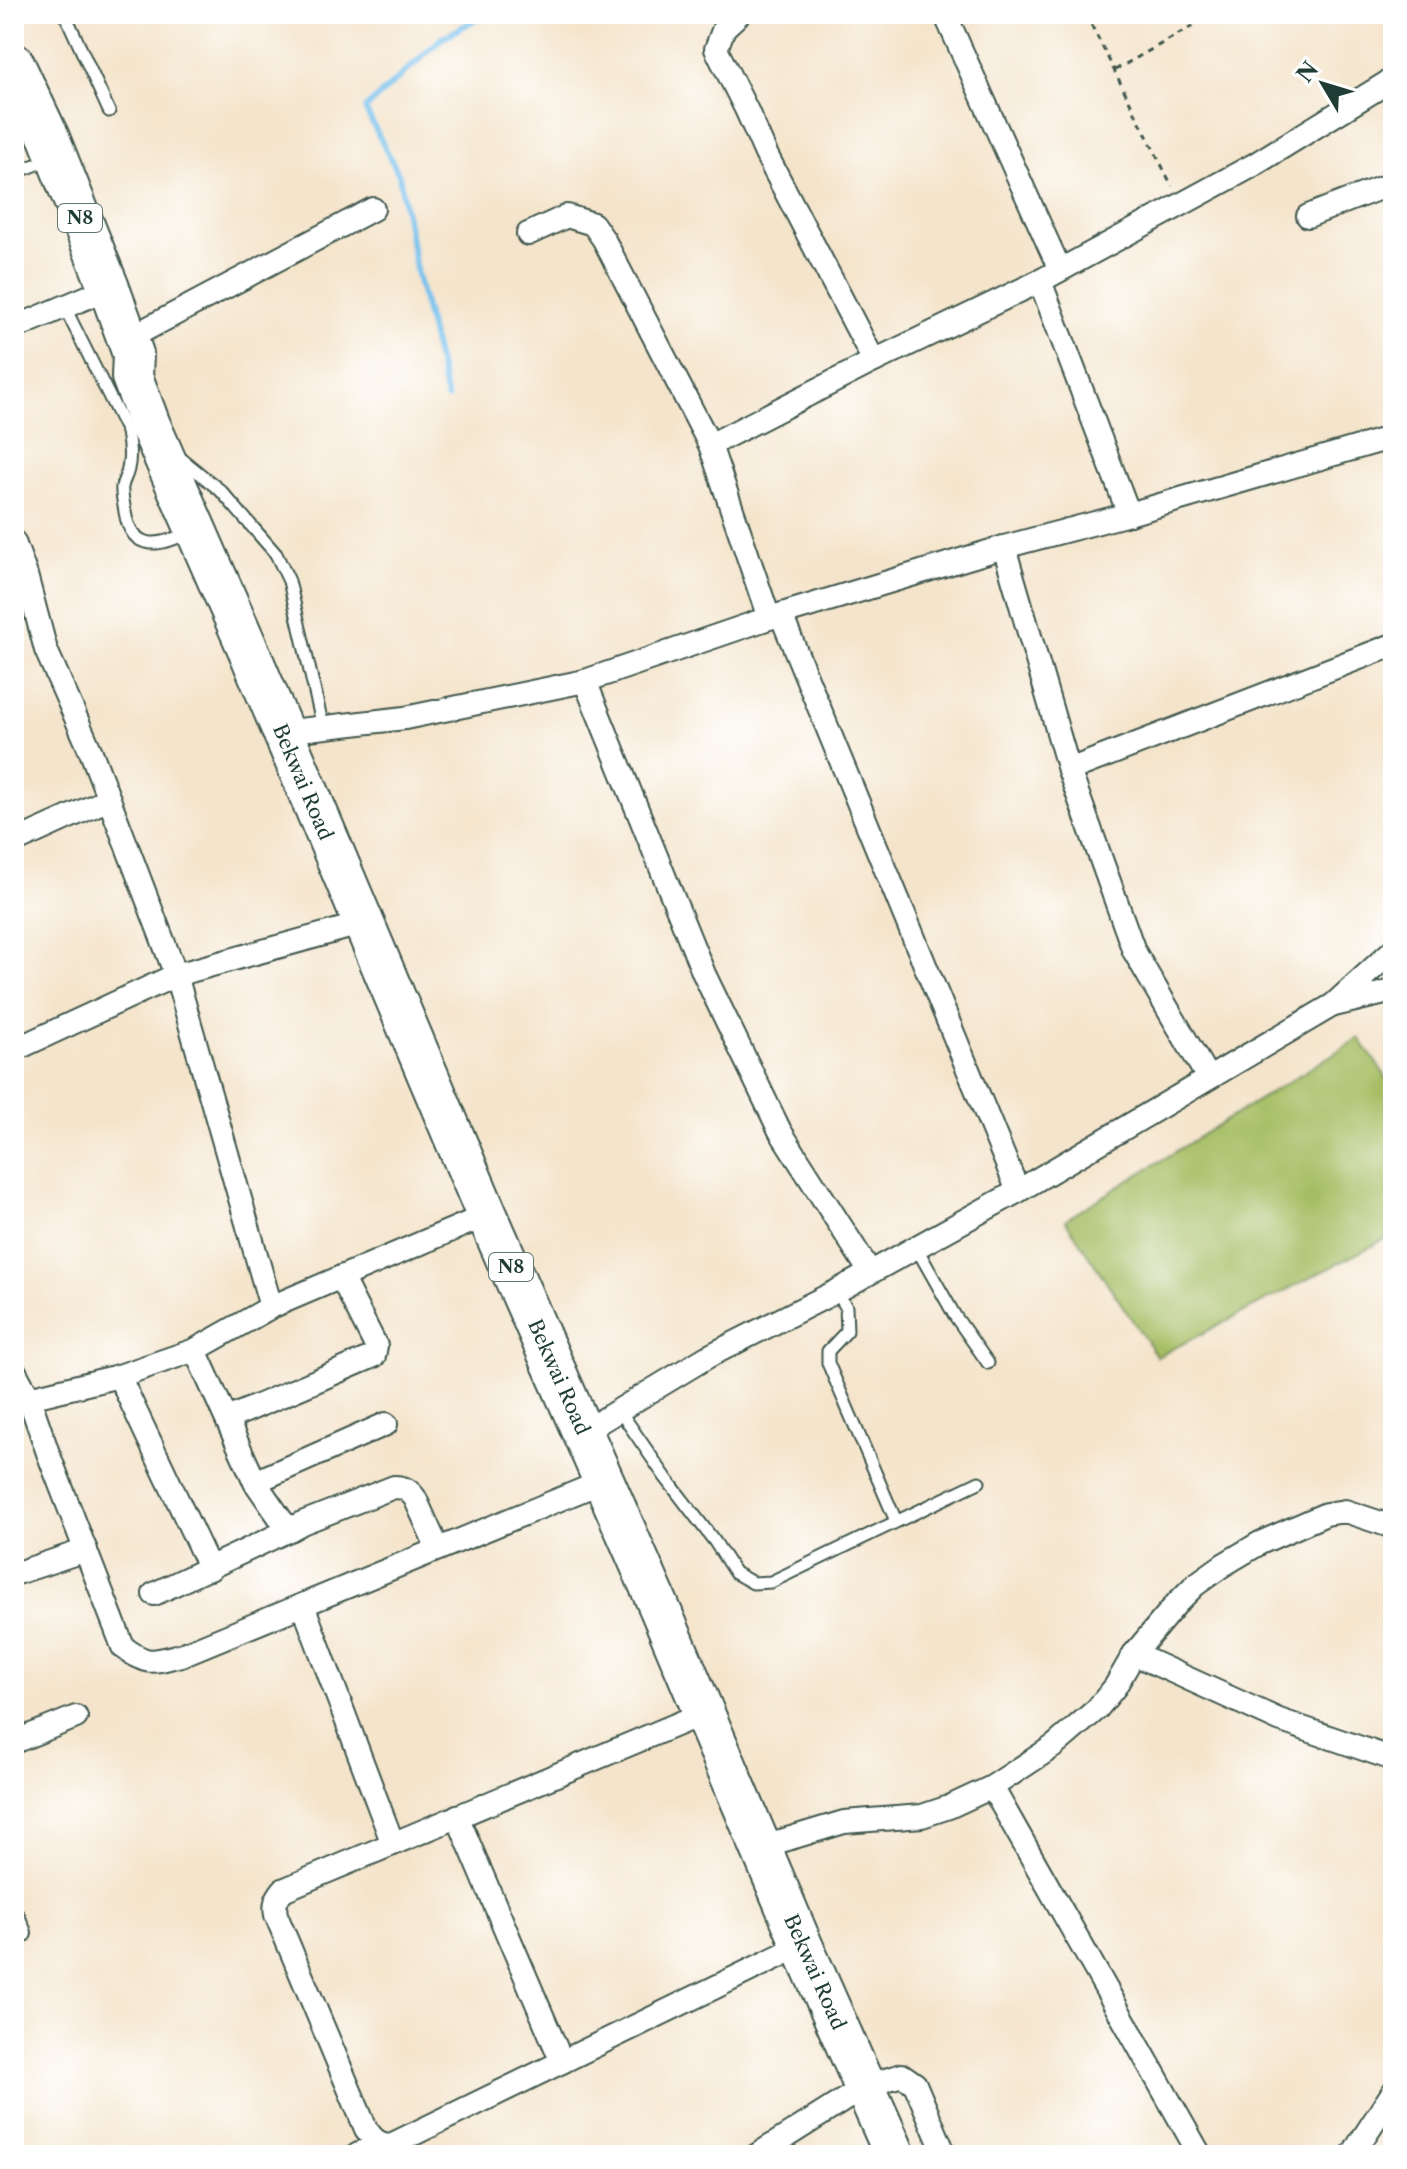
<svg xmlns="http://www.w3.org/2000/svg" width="1407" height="2169" font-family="'Libre Caslon Text',serif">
	<rect width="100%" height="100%" fill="#fff"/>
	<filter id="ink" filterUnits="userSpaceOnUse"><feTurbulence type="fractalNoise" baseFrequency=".0125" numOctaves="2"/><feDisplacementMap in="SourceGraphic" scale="16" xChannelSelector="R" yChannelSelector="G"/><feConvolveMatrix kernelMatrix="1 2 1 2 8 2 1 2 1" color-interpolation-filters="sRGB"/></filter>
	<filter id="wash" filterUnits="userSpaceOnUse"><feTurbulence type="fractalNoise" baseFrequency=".006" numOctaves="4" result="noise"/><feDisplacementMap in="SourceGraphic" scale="32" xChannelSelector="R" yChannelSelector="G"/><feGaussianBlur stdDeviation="1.8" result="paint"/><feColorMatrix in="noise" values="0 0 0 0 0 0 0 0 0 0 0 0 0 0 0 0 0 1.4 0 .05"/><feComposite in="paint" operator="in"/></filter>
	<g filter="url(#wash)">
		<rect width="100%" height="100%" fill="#f4e4cb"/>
		<!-- pitch -->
		<polygon fill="#a6be63" stroke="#627e4c" stroke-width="2" points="1359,1038 1393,1087 1393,1235 1157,1357 1065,1220"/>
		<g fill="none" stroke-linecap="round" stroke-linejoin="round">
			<!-- stream -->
			<polyline stroke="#71bfec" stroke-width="6" points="447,398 417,275 399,175 365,109 441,39 485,14"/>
		</g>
	</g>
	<g filter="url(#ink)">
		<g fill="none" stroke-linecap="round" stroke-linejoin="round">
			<defs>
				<g id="lane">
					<polyline points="65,14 109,111"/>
					<polyline points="14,173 35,165"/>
					<path d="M64,306L127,432C129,445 131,456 128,469C127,475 123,481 122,487C121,494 124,504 125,512C132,554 162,546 191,531"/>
					<polyline points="178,456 221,491 276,554 289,581 323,727"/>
					<polyline points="916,1247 955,1316 988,1363"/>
					<polyline points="837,1291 846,1307 847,1331 828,1351 828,1363 896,1521"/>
					<polyline points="619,1410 666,1478 715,1542 735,1573 753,1583 771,1582 979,1482"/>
				</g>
				<g id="street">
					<polyline points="739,14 724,28 716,49 747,111 766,154 874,361"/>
					<polyline points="945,14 1060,270"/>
					<polyline points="1308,216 1393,183"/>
					<polyline points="528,234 567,216 593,224 604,240 710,445 769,618"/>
					<polyline points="1040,281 1129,514"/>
					<polyline points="14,328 109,288"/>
					<polyline points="120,343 373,209"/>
					<polyline points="710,445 874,361 1040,281 1252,166 1393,79"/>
					<polyline points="14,542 26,575 46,650 91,752 176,975 271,1307"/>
					<polyline points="1004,547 1069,770 1134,951 1208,1078"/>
					<polyline points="781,615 1018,1191"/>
					<polyline points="585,681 704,974 780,1131 870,1272"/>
					<polyline points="282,732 405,718 585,681 769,618 1004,547 1129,514 1393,437"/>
					<polyline points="1069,770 1393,645"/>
					<polyline points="14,842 109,799"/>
					<polyline points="1334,1005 1393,991"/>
					<polyline points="14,1050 176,975 364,923"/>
					<path d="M195,1350L255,1482L282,1521L291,1529L302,1523L394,1487C404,1487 409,1490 415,1498L438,1549"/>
					<path d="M14,1370L29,1398L48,1453L123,1647C148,1666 153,1662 181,1655L604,1481"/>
					<polyline points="119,1376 210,1569"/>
					<polyline points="14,1403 29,1398 119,1376 195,1350 271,1307 487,1215"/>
					<polyline points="227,1419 374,1356 376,1346 341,1277"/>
					<polyline points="583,1432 707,1357 837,1291 1018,1191 1333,1005 1393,950"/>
					<polyline points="255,1482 386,1424"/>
					<polyline points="14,1574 86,1550"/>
					<polyline points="154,1594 291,1529"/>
					<polyline points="303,1605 393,1844"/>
					<polyline points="1134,1654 1279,1720 1393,1759"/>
					<path d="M704,1713L283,1890C276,1899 274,1904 276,1915L366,2129C373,2139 380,2147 393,2144L802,1945"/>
					<polyline points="14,1742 76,1717"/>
					<polyline points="992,1787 1200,2155"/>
					<polyline points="457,1816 562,2062"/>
					<polyline points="761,1847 844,1822 922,1816 949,1807 992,1787 1054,1746 1097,1709 1115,1687 1134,1654 1177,1603 1195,1585 1223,1565 1260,1543 1326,1514 1345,1511 1393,1527"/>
					<polyline points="14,1919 20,1933"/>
					<polyline points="357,2155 380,2143"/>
					<polyline points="757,2155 866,2086 902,2075 915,2084 945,2155"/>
					<polyline points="1352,2155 1393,2092"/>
				</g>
				<polyline id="highway" points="14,64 49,138 109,288 133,354 132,377 150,425 248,649 487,1215 660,1609 802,1945 895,2155"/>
			</defs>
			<!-- lane casing -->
			<use href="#lane" stroke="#3f564b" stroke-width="15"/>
			<!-- street casing -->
			<use href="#street" stroke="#3f564b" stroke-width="26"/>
			<!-- highway casing -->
			<use href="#highway" stroke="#3f564b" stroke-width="44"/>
			<!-- path -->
			<g stroke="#3f564b" stroke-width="3" stroke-dasharray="6 6" stroke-linecap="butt">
				<polyline points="1086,14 1172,186"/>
				<polyline points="1115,70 1214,14"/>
			</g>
			<!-- lane -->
			<use href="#lane" stroke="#fff" stroke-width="11"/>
			<!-- street -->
			<use href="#street" stroke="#fff" stroke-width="22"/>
			<!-- highway -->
			<use href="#highway" stroke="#fff" stroke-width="40"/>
		</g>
	</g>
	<g text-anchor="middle" stroke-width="7" stroke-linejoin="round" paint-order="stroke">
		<!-- shield labels -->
		<g fill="#fff" stroke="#627771" stroke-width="2">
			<rect x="58" y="204" width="44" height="28" rx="6"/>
			<rect x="489" y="1253" width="44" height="28" rx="6"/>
		</g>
		<g font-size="18" font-weight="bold" fill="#1f3d34">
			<text x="80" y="224">N8</text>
			<text x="511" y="1273">N8</text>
		</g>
		<!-- street labels -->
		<g font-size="20" fill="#1f3d34" stroke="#fff">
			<text transform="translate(303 782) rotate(67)" y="7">Bekwai Road</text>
			<text transform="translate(559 1377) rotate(66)" y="7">Bekwai Road</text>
			<text transform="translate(815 1972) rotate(66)" y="7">Bekwai Road</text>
		</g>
	</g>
	<!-- margin -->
	<rect width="1407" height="2169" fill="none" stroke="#fff" stroke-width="48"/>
	<!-- north arrow -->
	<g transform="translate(1323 84) rotate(308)" stroke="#ffffff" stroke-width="6" paint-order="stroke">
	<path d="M0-6L14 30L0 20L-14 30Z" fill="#1f3d34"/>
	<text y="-12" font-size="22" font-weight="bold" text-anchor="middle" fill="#1f3d34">N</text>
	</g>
</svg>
